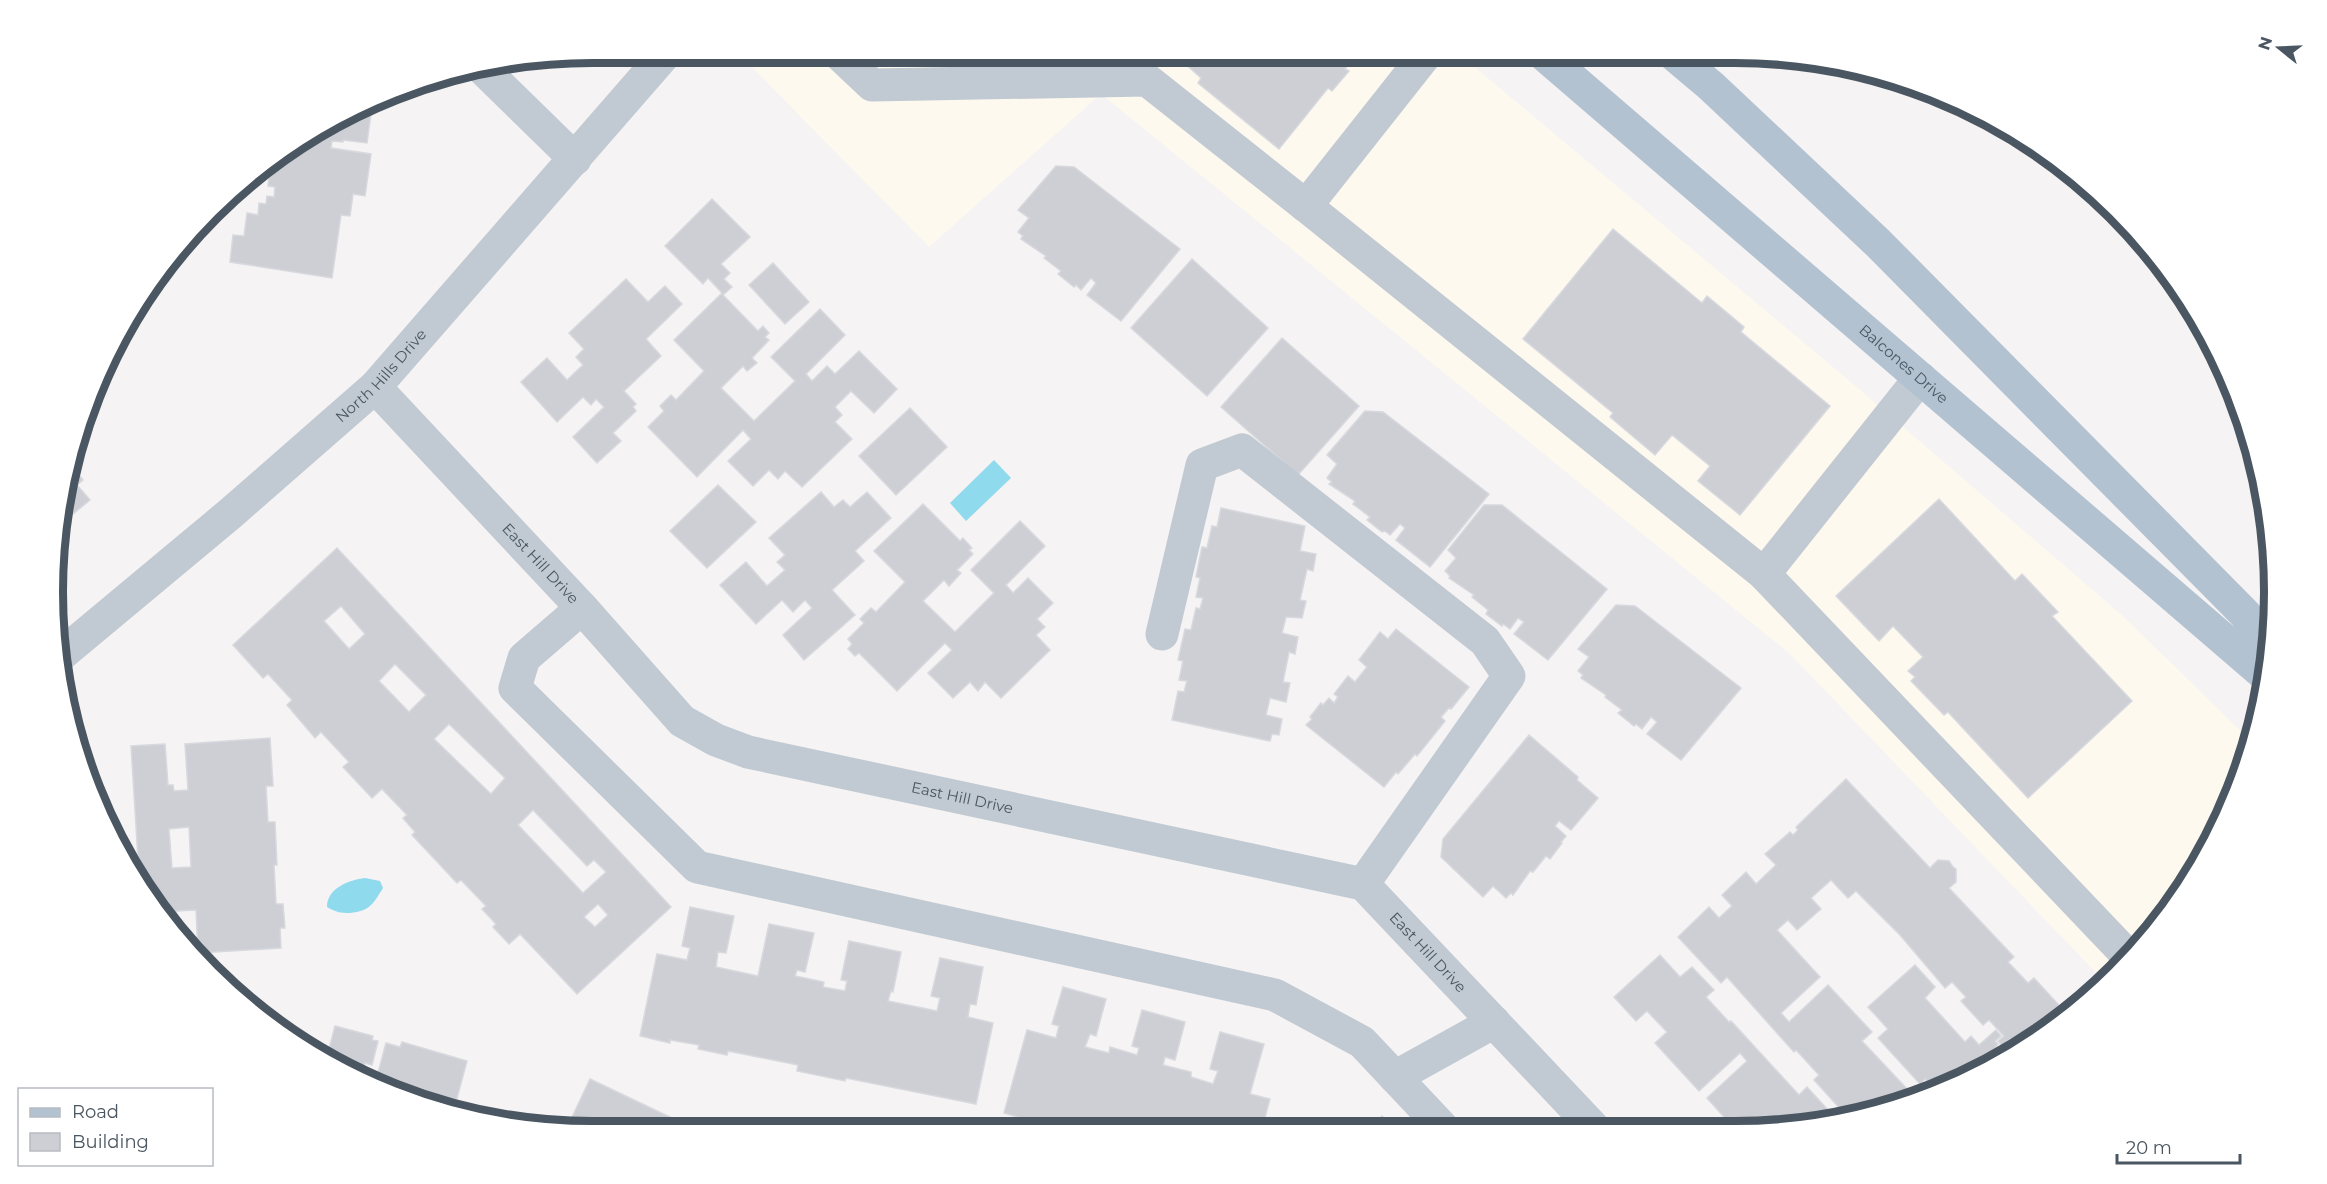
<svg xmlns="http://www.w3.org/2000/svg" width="2327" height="1184" font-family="Montserrat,sans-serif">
	<rect width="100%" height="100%" fill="#f5f3f3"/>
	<!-- commercial -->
	<polygon fill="#fdf9ef" points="738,53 1458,53 1852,383 2124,617 2252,742 2219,830 2163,921 2103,980 1790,654 1101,94 929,247"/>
	<!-- water -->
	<g fill="#90daee">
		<polygon points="994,460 1011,478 966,521 950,503"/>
		<path d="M365,878L380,881L383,888C373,904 370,911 350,913C341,913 335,912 327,907C327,888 349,880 365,878Z"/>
	</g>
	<!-- building -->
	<g fill="#cdcfd5" stroke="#d7d9de" stroke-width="1.5" fill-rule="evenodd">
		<polygon points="1173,53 1358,53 1345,69 1349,71 1332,91 1328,88 1279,149 1198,83 1201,78"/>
		<polygon points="372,106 367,143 343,140 343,142 332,141 331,148 371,154 365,196 353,194 350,216 341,215 332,278 230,262 233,235 244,236 247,213 258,215 259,203 266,204 267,196 274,197 275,187 268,186 269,177 262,176 263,164"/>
		<polygon points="1056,166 1074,167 1180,249 1121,321 1087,295 1096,283 1091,278 1081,290 1076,285 1074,287 1058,274 1061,271 1044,258 1046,256 1021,239 1023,236 1018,232 1029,218 1018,210"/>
		<polygon points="712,199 750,237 721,264 730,273 724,279 732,287 723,295 758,331 763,326 769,333 765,337 769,340 752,358 757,363 747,371 743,366 721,388 754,421 795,381 771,357 820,309 845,335 806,374 812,381 827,366 835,374 859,351 897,389 874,413 851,391 835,407 842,415 835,422 852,439 802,487 785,471 778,479 769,470 753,486 728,461 751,439 743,430 697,477 648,427 664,411 660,406 671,395 676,400 704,371 674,340 722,293 708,278 703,284 665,246"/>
		<polygon points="1613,229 1702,303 1707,296 1744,327 1741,332 1830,406 1740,515 1698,481 1710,466 1672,435 1655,455 1610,417 1613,413 1523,339"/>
		<polygon points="1192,259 1268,328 1207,396 1131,328"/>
		<polygon points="773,263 809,302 785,324 749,285"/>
		<polygon points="626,279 648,302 665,286 682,304 646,339 661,356 624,391 636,404 633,407 636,411 613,433 621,441 597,463 573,437 604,407 596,399 591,405 583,397 557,422 521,382 547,358 567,380 583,365 576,357 584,349 569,333"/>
		<polygon points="1282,338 1359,406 1298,475 1221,407"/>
		<polygon points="910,408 947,447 896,495 859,456"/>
		<polygon points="1365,411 1383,412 1489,494 1430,567 1396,540 1405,528 1400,524 1390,535 1385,531 1382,532 1367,520 1370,517 1353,504 1355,501 1329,484 1332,482 1327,478 1337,464 1327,455"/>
		<polygon points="73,454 77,459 70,464 83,480 77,485 90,500 62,523 63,486"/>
		<polygon points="718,485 756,522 707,568 670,531"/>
		<polygon points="821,492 834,507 843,500 850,507 867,492 891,518 855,551 864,561 832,590 855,615 804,660 783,635 812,608 805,600 793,612 782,600 756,624 720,585 746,562 767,586 785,570 777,562 785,555 769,538"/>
		<polygon points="1939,499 2015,581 2022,574 2058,612 2052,616 2132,701 2028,798 1948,712 1944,715 1911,681 1915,677 1908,671 1923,657 1893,626 1879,641 1836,596"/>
		<polygon points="923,504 960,541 963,538 972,548 969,550 973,554 957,570 961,573 949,586 944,580 923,601 955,632 994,593 971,570 1020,521 1045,546 1006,585 1013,593 1028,578 1053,603 1037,619 1045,627 1036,635 1050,650 1001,698 985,682 978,691 970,682 953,698 928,673 952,650 945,643 897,691 859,653 855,656 848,649 852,644 848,639 864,623 860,619 871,608 876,612 905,582 874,551"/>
		<polygon points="1484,505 1502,505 1607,589 1548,660 1514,634 1524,622 1518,618 1510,629 1503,624 1502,626 1486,614 1488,610 1472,597 1474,595 1449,578 1450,576 1445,571 1456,558 1448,550"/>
		<polygon points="1221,508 1305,526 1300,551 1316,554 1313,571 1307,569 1300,600 1306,601 1302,618 1286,617 1282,633 1298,637 1295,654 1289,652 1283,682 1290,683 1286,702 1270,698 1266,715 1282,719 1279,735 1272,734 1270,741 1172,720 1178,691 1184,692 1187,681 1179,680 1183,661 1178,660 1185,629 1191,630 1196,608 1200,609 1203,598 1196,597 1200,578 1196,577 1202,547 1207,548 1212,526 1217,527"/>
		<path d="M337,548L671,907L577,994L520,934L509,944L493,927L496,924L482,909L486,906L461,880L457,883L412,835L415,832L403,818L407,815L382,789L372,798L343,767L349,762L321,732L315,738L287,705L292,700L268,674L263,678L233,645ZM341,606L365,634L349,649L324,621ZM395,664L426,695L409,712L379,681ZM449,724L505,778L491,794L434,739ZM533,810L587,866L594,860L606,872L583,893L518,825ZM598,904L608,915L595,927L584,917Z"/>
		<polygon points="1616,605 1635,606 1741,688 1681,760 1647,734 1657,722 1651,717 1642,729 1636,724 1634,726 1618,713 1622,710 1605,697 1606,695 1581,678 1583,675 1578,671 1589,657 1578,649"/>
		<polygon points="1396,629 1469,687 1451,709 1449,708 1441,717 1445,721 1417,756 1415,754 1398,774 1396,772 1384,787 1306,725 1312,719 1310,717 1321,703 1323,705 1329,698 1334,703 1338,697 1334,694 1348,676 1355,682 1367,667 1359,660 1380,632 1388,639"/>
		<polygon points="1529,735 1578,777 1577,780 1598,798 1571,830 1559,821 1555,826 1566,836 1561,842 1562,843 1550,859 1546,856 1533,872 1530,871 1513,895 1511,893 1506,898 1493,886 1483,897 1441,857 1443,839"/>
		<path d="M270,738L273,786H266L268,822H275L277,865H274L276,904H283L285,928H280L281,948L198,953L196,910L176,911L177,927L139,874L131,746L165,744L168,785H173L174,791L188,790L185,744ZM189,827L191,867L172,868L169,829Z"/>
		<polygon points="1846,779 1930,868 1938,860 1949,861 1953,867 1956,869 1956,882 1949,888 2014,957 2008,962 2028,983 2034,978 2068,1015 2063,1020 2008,1052 1998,1041 2004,1036 1989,1020 1983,1025 1961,1001 1966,997 1952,982 1945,988 1900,935 1856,891 1848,898 1831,880 1811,898 1821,909 1797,930 1788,920 1777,930 1820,977 1781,1013 1789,1022 1828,985 1872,1032 1862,1041 1910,1092 1919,1085 1927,1094 1839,1118 1844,1113 1814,1080 1819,1075 1796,1050 1794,1052 1727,977 1721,983 1678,937 1709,907 1719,918 1732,906 1722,895 1746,872 1756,884 1776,865 1765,854 1790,832 1793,835 1798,830 1796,827"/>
		<polygon points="690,907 734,916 726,953 718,952 716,967 758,976 769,924 814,933 805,972 797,970 795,976 824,982 823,987 845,991 847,981 841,980 849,941 901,952 893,992 891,991 888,1001 937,1011 940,998 931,996 940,958 983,967 976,1005 970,1004 968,1017 993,1023 976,1104 846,1078 845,1081 797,1071 798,1065 728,1051 727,1055 698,1049 699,1045 670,1040 670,1043 640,1036 657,954 687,960 690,948 682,946"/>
		<polygon points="1660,955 1680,977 1692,967 1714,990 1706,997 1729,1022 1731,1021 1799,1095 1807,1087 1830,1112 1818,1123 1806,1127 1733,1127 1707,1098 1747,1061 1740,1053 1699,1091 1655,1043 1667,1032 1647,1011 1636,1021 1614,997"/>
		<polygon points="1915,965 1935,987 1925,998 1965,1042 1971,1036 1979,1045 1996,1030 2001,1036 1995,1041 1998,1044 1993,1050 2000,1057 1938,1091 1925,1079 1920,1084 1878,1038 1888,1029 1868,1007"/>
		<polygon points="1063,987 1106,999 1096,1036 1090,1034 1085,1047 1109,1053 1110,1047 1137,1055 1139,1048 1132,1046 1142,1010 1185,1022 1175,1060 1165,1057 1163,1065 1191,1072 1191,1077 1213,1084 1218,1071 1210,1069 1220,1032 1264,1044 1250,1094 1270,1099 1262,1128 1073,1129 1048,1120 1048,1122 1033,1118 1032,1121 1004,1113 1027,1030 1056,1038 1059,1026 1052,1024"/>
		<polygon points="335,1026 373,1036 372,1040 378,1041 372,1065 365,1063 361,1079 327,1057"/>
		<polygon points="402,1042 467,1061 453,1113 375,1084 386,1043 400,1047"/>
		<polygon points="590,1079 697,1130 566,1130"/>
		<polygon points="1382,1116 1394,1128 1370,1128"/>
	</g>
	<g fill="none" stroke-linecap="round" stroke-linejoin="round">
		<!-- minor -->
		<g stroke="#c1cad2" stroke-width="33">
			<polyline points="838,53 872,85 1147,80 1306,206"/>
			<polyline points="1427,53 1306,206 1764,574 1920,378"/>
			<polyline points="484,70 575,159"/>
			<path id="s1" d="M375,387L582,608L682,721L716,740L748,752L1363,884L1593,1127"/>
			<polyline points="1764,574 2128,956"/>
			<polyline points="582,608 524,658 515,688 697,867 1275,995 1362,1042 1443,1128"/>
			<polyline points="1162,634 1202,465 1242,450 1485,641 1509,676 1363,884"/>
			<path id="s2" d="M57,658L231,513L375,387L666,53"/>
			<polyline points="1395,1077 1494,1022"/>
		</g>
		<!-- major -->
		<g stroke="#b3c2d1" stroke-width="33">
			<path id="s3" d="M1542,53L2265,675"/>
			<polyline points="1673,54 1711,86 1878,243 2245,614 2270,647"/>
		</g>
	</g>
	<g text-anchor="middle" stroke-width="4.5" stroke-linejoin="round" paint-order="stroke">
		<!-- street labels -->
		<g font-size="15" fill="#4a5661" stroke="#fff">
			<text dy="5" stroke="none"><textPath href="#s3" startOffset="477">Balcones Drive</textPath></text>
			<text dy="5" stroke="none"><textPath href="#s2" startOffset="430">North Hills Drive</textPath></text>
			<text dy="5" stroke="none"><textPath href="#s1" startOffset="242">East Hill Drive</textPath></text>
			<text dy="5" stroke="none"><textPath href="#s1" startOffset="746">East Hill Drive</textPath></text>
			<text dy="5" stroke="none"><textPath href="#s1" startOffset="1250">East Hill Drive</textPath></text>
		</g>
	</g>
	<!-- crop -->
	<path d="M0 0H2327V1184H0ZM592 63H1735A529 529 0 0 1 2264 592V592A529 529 0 0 1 1735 1121H592A529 529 0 0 1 63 592V592A529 529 0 0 1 592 63Z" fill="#fff" fill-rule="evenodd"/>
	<path fill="none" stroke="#4a5661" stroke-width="8" d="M592 63H1735A529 529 0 0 1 2264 592V592A529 529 0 0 1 1735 1121H592A529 529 0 0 1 63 592V592A529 529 0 0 1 592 63Z"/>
	<!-- legend -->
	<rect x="18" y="1088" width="195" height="78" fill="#ffffff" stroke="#b7bbc0" stroke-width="1.5"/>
	<rect x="30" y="1108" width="30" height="9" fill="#b3c2d1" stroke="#b7bbc0" stroke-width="1.5"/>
	<text x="72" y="1118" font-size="18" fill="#4a5661">Road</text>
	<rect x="30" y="1133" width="30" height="18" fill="#cdcfd5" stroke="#b7bbc0" stroke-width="1.5"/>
	<text x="72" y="1148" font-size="18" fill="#4a5661">Building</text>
	<!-- north arrow -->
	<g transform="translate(2279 48) rotate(288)" stroke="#ffffff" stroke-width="4.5" paint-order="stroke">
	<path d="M0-4.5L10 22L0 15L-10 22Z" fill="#4a5661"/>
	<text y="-9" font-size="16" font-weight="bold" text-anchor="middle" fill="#4a5661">N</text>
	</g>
	<!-- scale -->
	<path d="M2117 1154v9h123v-9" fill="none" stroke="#4a5661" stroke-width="3"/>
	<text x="2126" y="1154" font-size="18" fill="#4a5661" stroke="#ffffff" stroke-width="4.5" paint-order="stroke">20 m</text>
</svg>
